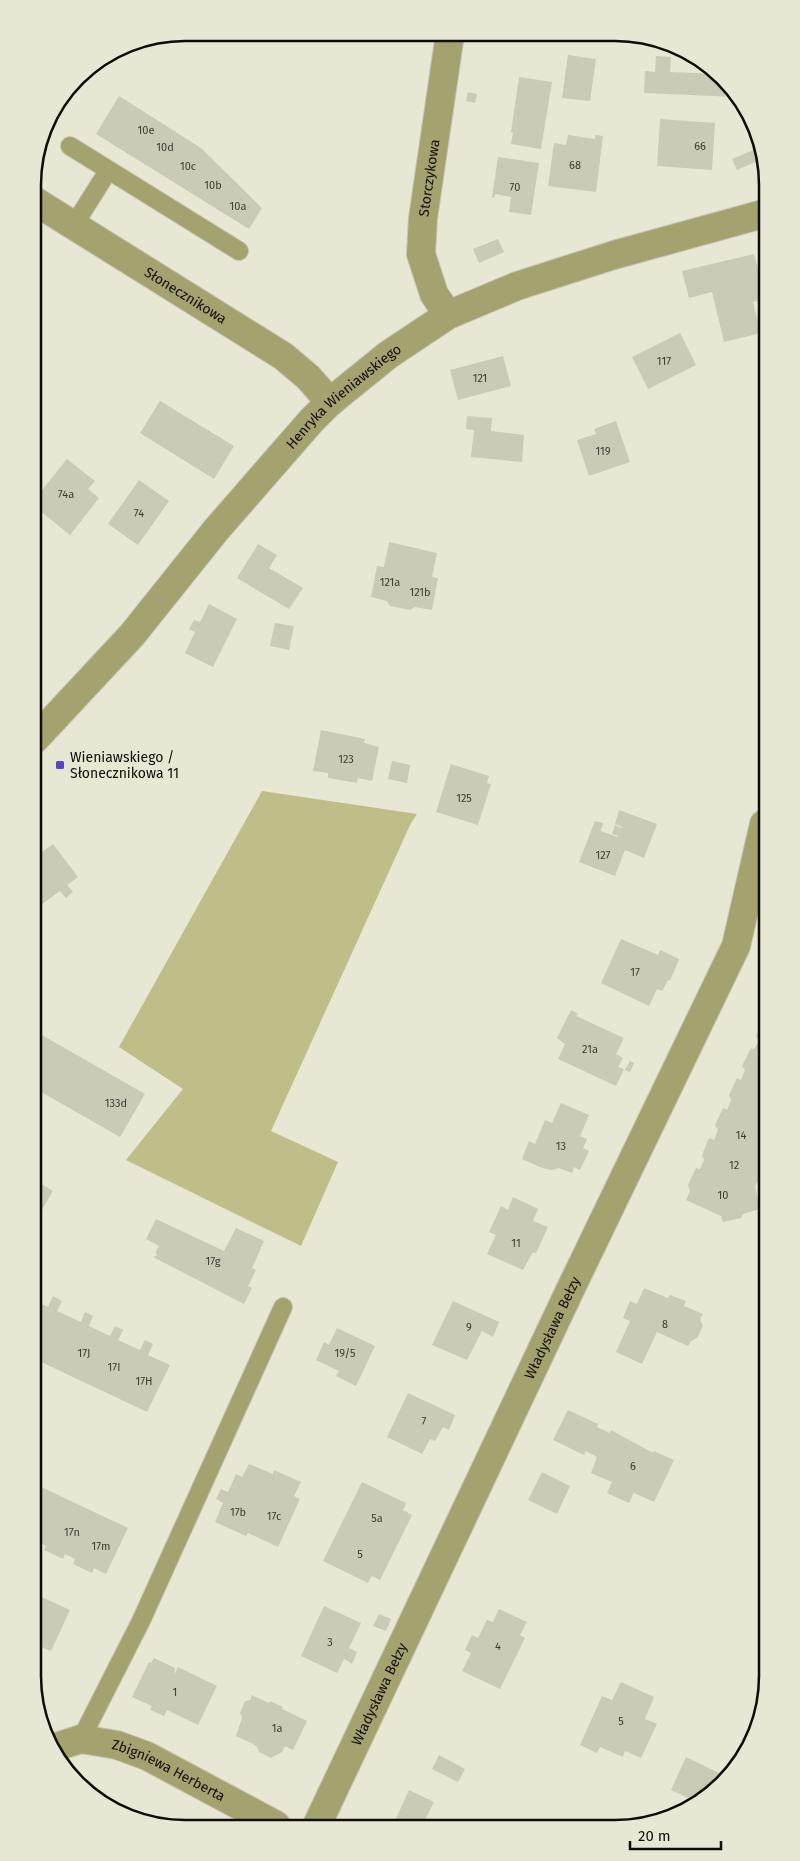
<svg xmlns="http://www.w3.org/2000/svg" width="800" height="1861" font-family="'Fira Sans',sans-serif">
	<rect width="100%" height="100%" fill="#e7e7d4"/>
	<!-- green -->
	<polygon fill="#bfbe88" points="262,791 417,814 411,823 271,1131 338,1162 301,1246 126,1160 183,1089 119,1047"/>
	<!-- building -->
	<g fill="#cacab7">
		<polygon points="520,35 550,35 549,40"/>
		<polygon points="568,55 596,59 590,101 562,98"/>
		<polygon points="656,56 671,57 670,72 719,74 736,97 644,93 645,71 655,72"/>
		<polygon points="519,77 552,82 541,149 511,144 513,133 511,132"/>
		<polygon points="468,92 477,94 475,103 466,101"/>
		<polygon points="119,96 201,148 262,208 249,229 96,134"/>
		<polygon points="660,119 715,123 712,170 657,166"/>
		<polygon points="568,135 595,139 595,135 603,136 596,192 548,186 554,143 566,145"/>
		<polygon points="753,150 758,161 737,170 732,159"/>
		<polygon points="498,157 539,163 531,215 509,212 511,197 495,194 494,198 492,197"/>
		<polygon points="498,239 504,252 479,263 473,249"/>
		<polygon points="754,254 763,288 763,299 753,302 761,333 724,342 712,292 689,298 682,271"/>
		<polygon points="680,333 696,365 648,389 632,357"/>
		<polygon points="503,356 511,386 458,400 450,370"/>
		<polygon points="160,401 234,446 214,479 140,433"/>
		<polygon points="467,416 492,418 491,431 524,435 522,462 471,457 474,430 466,429"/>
		<polygon points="616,421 630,462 589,476 577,440 596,434 594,429"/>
		<polygon points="67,459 95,481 88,489 99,498 70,535 34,506 34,500"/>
		<polygon points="139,480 169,501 138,545 108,524"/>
		<polygon points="389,542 437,553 432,577 438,578 432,610 415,607 410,610 390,606 387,601 371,597 377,566 384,567"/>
		<polygon points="258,544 277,555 269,568 303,588 289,609 237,578"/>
		<polygon points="209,604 237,619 213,667 185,653 195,632 189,629 194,620 200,622"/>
		<polygon points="275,623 294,626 289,650 270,646"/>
		<polygon points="321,730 365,739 364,743 379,747 372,781 358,778 357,783 328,778 328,773 313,771"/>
		<polygon points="392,761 410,765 407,783 388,779"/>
		<polygon points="451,764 489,776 487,783 491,784 478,825 436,812"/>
		<polygon points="619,810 657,824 644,858 625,850 615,876 579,862 595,821 603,823 601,831 617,837 618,836 612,834 615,825 621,828 622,827 615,824"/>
		<polygon points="53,844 78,877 67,885 73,892 66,898 60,891 41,905 35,898 35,857"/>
		<polygon points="621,939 658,955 660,950 679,959 670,981 668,980 662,991 657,989 649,1006 601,983"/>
		<polygon points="765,1007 766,1181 757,1183 755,1186 760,1209 743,1214 741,1218 723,1222 721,1216 686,1200 690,1191 688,1185 696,1168 700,1169 704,1160 702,1155 709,1138 714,1140 718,1130 715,1125 723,1108 727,1110 731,1100 729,1095 737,1078 741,1080 745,1070 742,1066 751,1048 754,1049 759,1041 756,1036 764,1018 761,1016"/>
		<polygon points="571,1010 578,1014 576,1016 624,1038 616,1054 623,1058 618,1067 624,1069 616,1086 558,1059 565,1044 557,1038"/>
		<polygon points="40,1034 145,1094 120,1137 36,1089 36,1041"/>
		<polygon points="630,1061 634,1063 630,1072 625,1070"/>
		<polygon points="561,1103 589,1115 580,1136 587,1139 583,1148 589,1151 580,1170 574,1167 572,1173 559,1168 552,1170 542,1168 522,1159 529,1141 535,1144 545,1120 552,1123"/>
		<polygon points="36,1181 53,1191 36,1220"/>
		<polygon points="513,1197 538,1209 533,1221 548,1227 536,1253 533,1252 523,1270 487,1254 496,1235 489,1232 501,1206 508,1210"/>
		<polygon points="156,1219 224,1251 236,1228 264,1241 252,1268 256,1270 248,1286 252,1288 244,1304 153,1257 156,1256 157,1254 155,1253 159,1246 146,1239"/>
		<polygon points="644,1288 668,1298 670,1295 686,1301 684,1306 703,1314 700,1319 703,1326 697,1338 691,1341 688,1346 657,1332 642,1364 616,1352 630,1321 623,1318 630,1301 637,1304"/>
		<polygon points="53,1296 62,1301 57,1311 81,1322 85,1312 93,1316 89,1326 110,1336 115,1326 123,1330 118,1340 140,1350 145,1340 153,1344 148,1355 170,1365 147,1412 37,1360 36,1301 48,1307"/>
		<polygon points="453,1301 499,1322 493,1337 482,1331 467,1360 432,1345"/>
		<polygon points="337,1328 375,1346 356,1386 336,1376 339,1371 316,1360 324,1342 329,1345"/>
		<polygon points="408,1393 455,1415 449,1430 443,1427 435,1441 430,1439 422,1454 387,1437"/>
		<polygon points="568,1410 598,1424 597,1427 610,1433 611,1430 653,1453 654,1451 674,1460 654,1502 634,1493 635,1490 629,1503 607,1493 612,1482 591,1473 597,1457 586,1451 584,1455 553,1440"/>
		<polygon points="249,1464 273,1474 274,1470 301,1482 294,1496 300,1499 278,1547 248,1533 246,1536 215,1522 223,1503 216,1499 221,1489 228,1492 236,1474 242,1477"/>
		<polygon points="542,1472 570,1486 557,1514 528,1500"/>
		<polygon points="362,1482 406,1503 403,1510 412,1515 380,1580 372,1576 368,1583 323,1561"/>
		<polygon points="37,1485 128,1528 106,1574 94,1568 92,1573 73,1564 75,1559 65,1554 63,1559 44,1550 46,1546 37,1541"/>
		<polygon points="37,1595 70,1610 51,1651 37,1645"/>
		<polygon points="324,1606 361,1623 349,1648 357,1652 352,1664 344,1659 337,1673 301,1656"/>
		<polygon points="499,1609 527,1622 520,1635 525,1638 500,1689 462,1671 471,1653 465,1650 472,1635 478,1638 487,1620 493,1622"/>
		<polygon points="379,1614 391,1619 386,1631 373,1626"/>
		<polygon points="154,1658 175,1668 174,1675 178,1667 217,1686 198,1725 167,1710 164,1716 150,1710 152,1706 132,1697 149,1662 151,1663"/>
		<polygon points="621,1682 654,1697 645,1719 657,1724 641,1758 625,1751 623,1757 600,1747 597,1753 580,1745 602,1696 612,1700"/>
		<polygon points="252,1695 269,1703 270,1701 283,1707 282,1709 307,1721 293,1750 285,1746 282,1752 271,1758 259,1752 257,1747 253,1744 236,1736 242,1718 240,1713 245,1701 250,1700"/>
		<polygon points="439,1755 465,1769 458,1782 432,1769"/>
		<polygon points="686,1757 721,1774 714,1790 699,1803 671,1790"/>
		<polygon points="409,1790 434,1802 423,1824 393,1825"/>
		<polygon points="231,1819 241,1825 227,1825"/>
	</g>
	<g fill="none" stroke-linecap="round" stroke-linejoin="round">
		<defs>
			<g id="service">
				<polyline points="70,146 239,251"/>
				<polyline points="74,225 108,171"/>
				<polyline points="81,1739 141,1621 283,1307"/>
			</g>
			<g id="minor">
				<path id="s1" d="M33,200L283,356L308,377L330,402"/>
				<path id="s2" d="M448,315L434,294L421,254L423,218L450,34"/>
				<path id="s3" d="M56,1747L81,1739L117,1745L147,1756L276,1825"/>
				<path id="s4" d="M317,1825L571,1288L736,946L764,824"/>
			</g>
			<g id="tertiary">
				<path id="s5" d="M35,739L132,635L216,530L311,421L330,402L388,355L448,315L517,286L614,255L763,214"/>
			</g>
		</defs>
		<!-- service casing -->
		<use href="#service" stroke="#c4c4b3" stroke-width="20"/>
		<!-- minor casing -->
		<use href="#minor" stroke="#c4c4b3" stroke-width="30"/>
		<!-- tertiary casing -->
		<use href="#tertiary" stroke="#c4c4b3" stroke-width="30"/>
		<!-- service -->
		<use href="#service" stroke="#a4a370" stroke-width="18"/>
		<!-- minor -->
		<use href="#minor" stroke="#a4a370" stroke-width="28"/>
		<!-- tertiary -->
		<use href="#tertiary" stroke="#a4a370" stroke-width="28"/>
	</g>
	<!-- markers -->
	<rect fill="#5c43bb" stroke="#e7e7d4" stroke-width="2" x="55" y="760" width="10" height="10" rx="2.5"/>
	<g text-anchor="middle" stroke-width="4" stroke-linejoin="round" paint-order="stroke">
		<!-- number labels -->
		<g font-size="11" fill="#3d3c33">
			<text x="146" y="134">10e</text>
			<text x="700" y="150">66</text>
			<text x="165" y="151">10d</text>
			<text x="575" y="169">68</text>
			<text x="188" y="170">10c</text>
			<text x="213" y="189">10b</text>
			<text x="515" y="191">70</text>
			<text x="238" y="210">10a</text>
			<text x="664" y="365">117</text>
			<text x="480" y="382">121</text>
			<text x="603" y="455">119</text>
			<text x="66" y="498">74a</text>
			<text x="139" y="517">74</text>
			<text x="390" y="586">121a</text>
			<text x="420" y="596">121b</text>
			<text x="346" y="763">123</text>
			<text x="464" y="802">125</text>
			<text x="603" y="859">127</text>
			<text x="635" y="976">17</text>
			<text x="590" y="1053">21a</text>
			<text x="116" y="1107">133d</text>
			<text x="741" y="1139">14</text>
			<text x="561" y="1150">13</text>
			<text x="734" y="1169">12</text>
			<text x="723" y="1199">10</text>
			<text x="516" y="1247">11</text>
			<text x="213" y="1265">17g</text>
			<text x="665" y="1328">8</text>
			<text x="469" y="1331">9</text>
			<text x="84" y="1357">17J</text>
			<text x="345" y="1357">19/5</text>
			<text x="114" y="1371">17I</text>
			<text x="144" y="1385">17H</text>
			<text x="424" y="1425">7</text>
			<text x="633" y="1470">6</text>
			<text x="238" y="1516">17b</text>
			<text x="274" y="1520">17c</text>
			<text x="377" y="1522">5a</text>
			<text x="72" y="1536">17n</text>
			<text x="101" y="1550">17m</text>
			<text x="360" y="1558">5</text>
			<text x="330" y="1646">3</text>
			<text x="498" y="1650">4</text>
			<text x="175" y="1696">1</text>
			<text x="621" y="1725">5</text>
			<text x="277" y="1732">1a</text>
		</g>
		<!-- street labels -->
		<g font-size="14" fill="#0e0d07" stroke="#e7e7d4">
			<text dy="5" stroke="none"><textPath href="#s2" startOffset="144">Storczykowa</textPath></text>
			<text dy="5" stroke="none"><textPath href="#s1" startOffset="180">Słonecznikowa</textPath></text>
			<text dy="5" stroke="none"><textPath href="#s5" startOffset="462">Henryka Wieniawskiego</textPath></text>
			<text dy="5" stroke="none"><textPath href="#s4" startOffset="550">Władysława Bełzy</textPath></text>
			<text dy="5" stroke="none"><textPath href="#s4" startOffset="145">Władysława Bełzy</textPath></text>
			<text dy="5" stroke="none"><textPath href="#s3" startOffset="120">Zbigniewa Herberta</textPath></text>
		</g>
		<!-- poi labels -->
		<g font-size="14" fill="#0e0d07" stroke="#e7e7d4" text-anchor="start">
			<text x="70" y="762">Wieniawskiego /<tspan x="70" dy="16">Słonecznikowa 11</tspan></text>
		</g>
	</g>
	<!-- crop -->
	<path d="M0 0H800V1861H0ZM185 41H615A144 144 0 0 1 759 185V1676A144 144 0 0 1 615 1820H185A144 144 0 0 1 41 1676V185A144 144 0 0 1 185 41Z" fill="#e7e7d4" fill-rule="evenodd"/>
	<path fill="none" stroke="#0e0d07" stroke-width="2.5" d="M185 41H615A144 144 0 0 1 759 185V1676A144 144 0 0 1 615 1820H185A144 144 0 0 1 41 1676V185A144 144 0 0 1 185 41Z"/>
	<!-- scale -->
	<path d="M630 1841v8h91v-8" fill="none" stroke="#0e0d07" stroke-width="2.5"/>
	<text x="638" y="1841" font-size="15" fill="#0e0d07" stroke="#e7e7d4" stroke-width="4" paint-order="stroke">20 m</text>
</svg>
